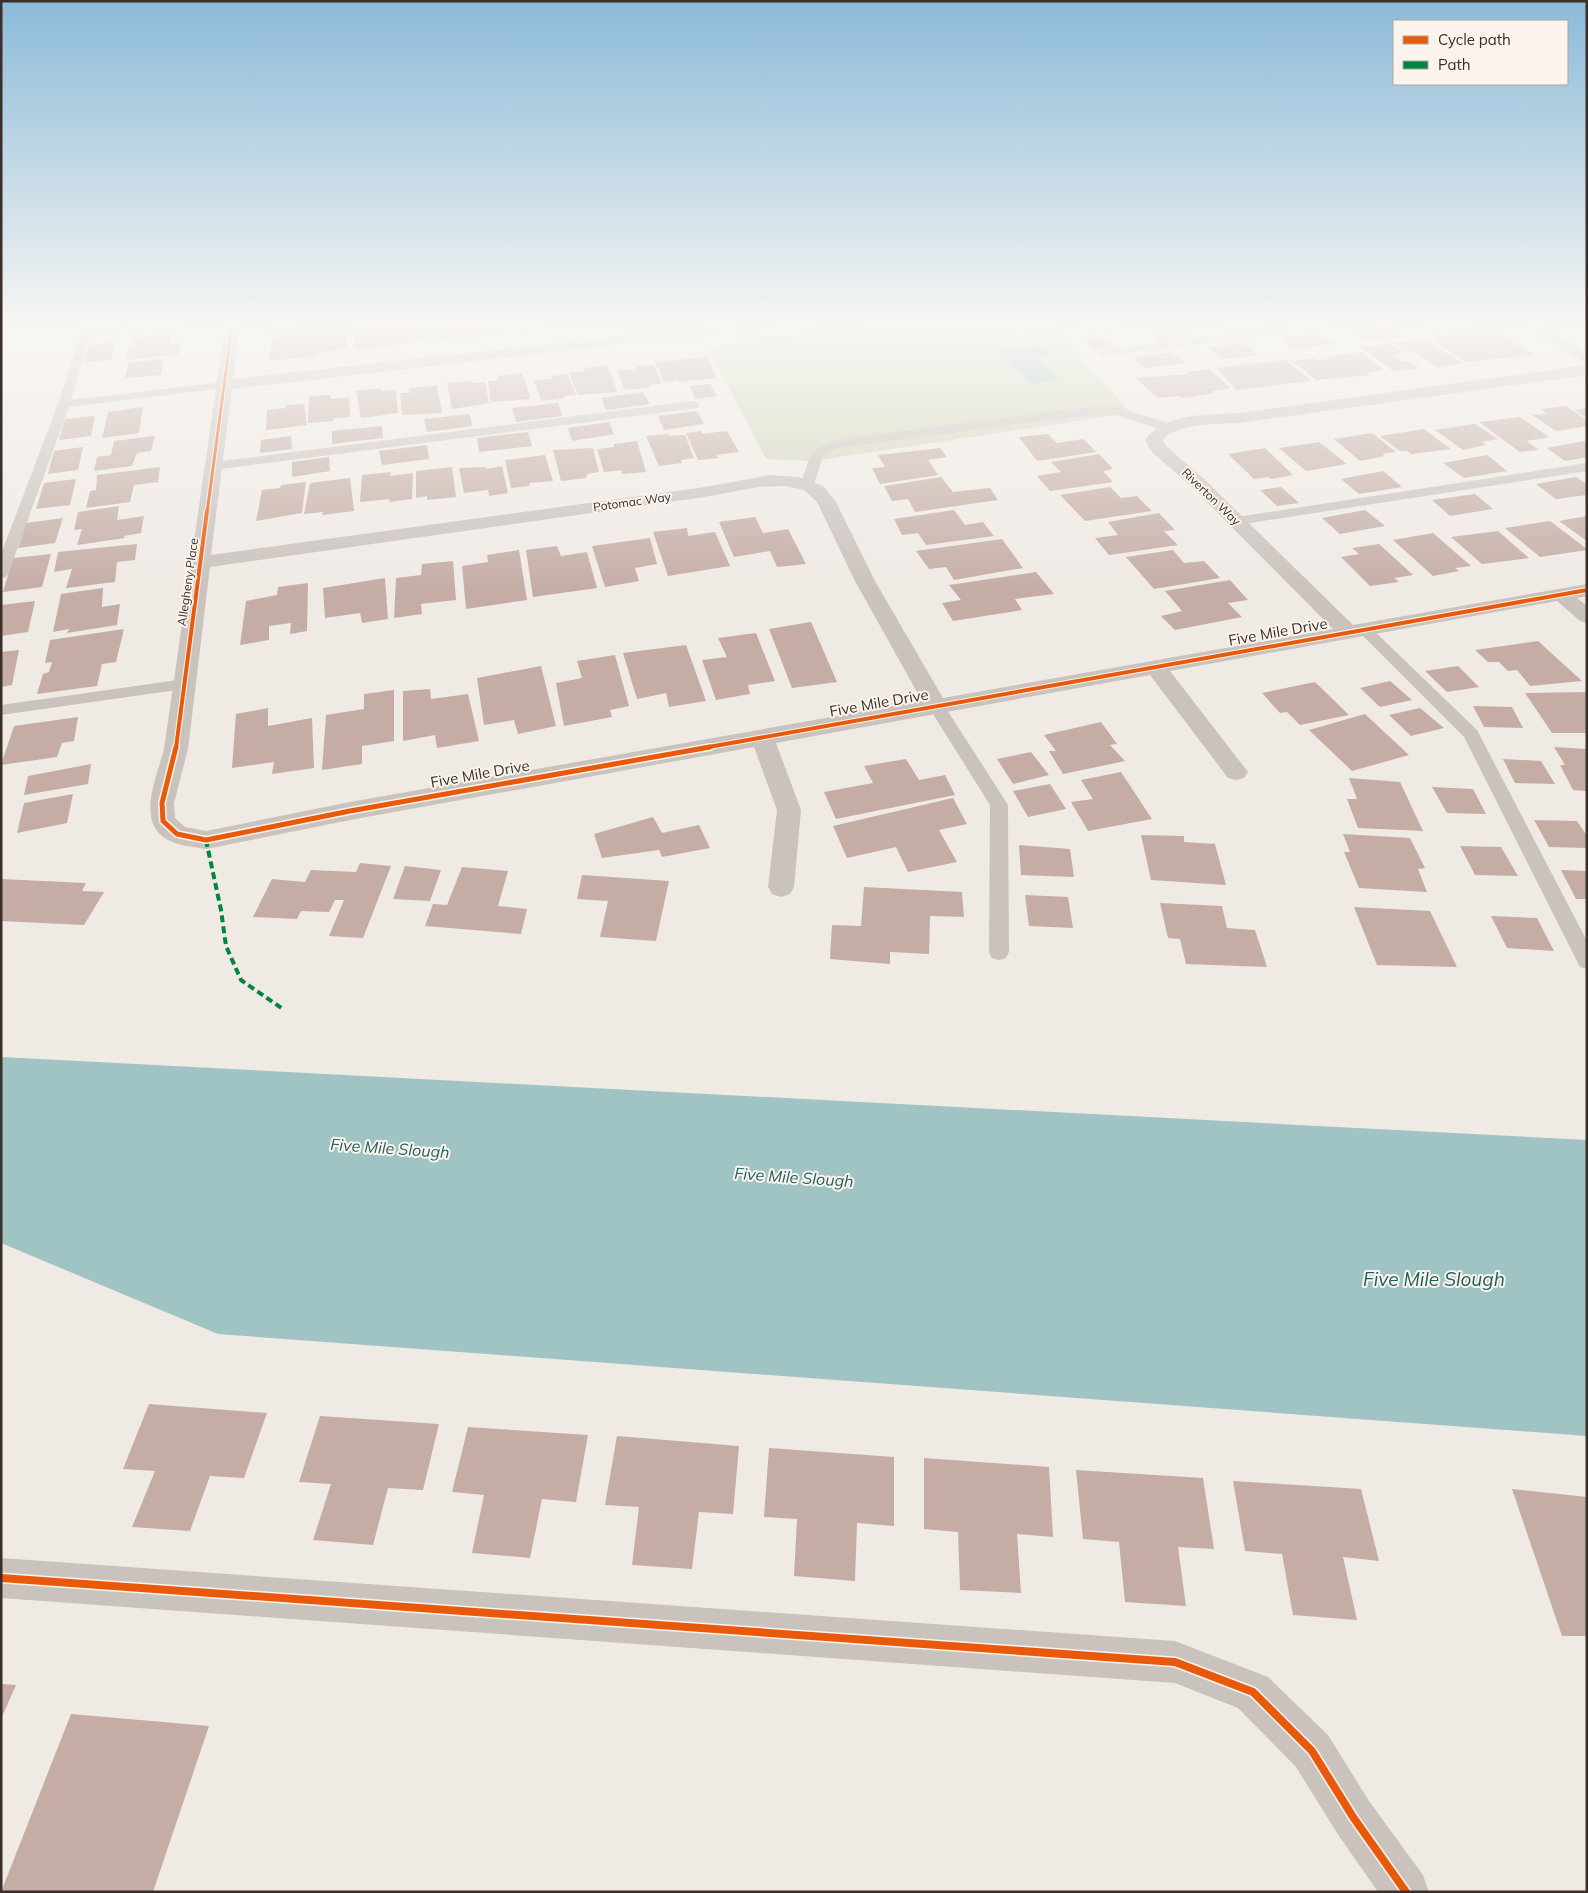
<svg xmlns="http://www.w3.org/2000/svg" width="1588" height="1893" font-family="Mulish,sans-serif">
	<rect width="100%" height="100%" fill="#f0eae5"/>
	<!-- green -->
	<polygon fill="#d2d6be" points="874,326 1052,326 1131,413 813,461 766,459 708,348 755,340"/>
	<!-- water -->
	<g fill="#a0c4c3">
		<polygon points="1043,345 1052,353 1035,356 1059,380 1031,384 998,351"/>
		<polygon points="1,1057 1587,1140 1587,1436 218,1334 1,1243"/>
	</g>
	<!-- building -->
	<g fill="#c5ada6">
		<polygon points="94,326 119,326 117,334 91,337"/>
		<polygon points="133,326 181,326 180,329 129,335"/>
		<polygon points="269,326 292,326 292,330 268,333"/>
		<polygon points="352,326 430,326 429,339 413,340 414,343 355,349"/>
		<polygon points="435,326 510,326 512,332 475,337 437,339"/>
		<polygon points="518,326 541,326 543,329 519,332"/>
		<polygon points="779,326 818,326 818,327 782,331"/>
		<polygon points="1080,326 1119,326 1125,330 1089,334"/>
		<polygon points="1223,326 1264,326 1268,328 1233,333"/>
		<polygon points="1386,326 1400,336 1366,341 1349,330"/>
		<polygon points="1423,326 1471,326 1471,327 1433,332"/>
		<polygon points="1186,329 1196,337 1159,342 1149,333"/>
		<polygon points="346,330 347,348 315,354 316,356 269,361 273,336"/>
		<polygon points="1494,330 1534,355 1466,362 1429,338"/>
		<polygon points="171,334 169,344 181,343 179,354 127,360 128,347 133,346 135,338"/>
		<polygon points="1320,334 1334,344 1294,349 1280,338"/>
		<polygon points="1102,337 1113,348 1094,350 1083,339"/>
		<polygon points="1423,339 1463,363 1437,367 1414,351 1407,352 1393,343"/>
		<polygon points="115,342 111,360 84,362 89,345"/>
		<polygon points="1243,343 1259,355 1221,359 1208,348"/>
		<polygon points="1391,344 1405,353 1392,354 1402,362 1409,361 1419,368 1393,371 1360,347"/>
		<polygon points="1172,352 1185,363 1145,368 1134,358"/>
		<polygon points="1361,352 1384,370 1367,373 1371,375 1316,380 1292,361 1315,358 1318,360 1330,358 1327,357"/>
		<polygon points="708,357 716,378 678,382 678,380 664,382 655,362"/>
		<polygon points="164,359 161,375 125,378 128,363"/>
		<polygon points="1285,360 1312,381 1237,390 1216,368"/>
		<polygon points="608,365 617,392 578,395 569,373 585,371 584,368"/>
		<polygon points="654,365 662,383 650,385 650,387 624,390 617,370 637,369 636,366"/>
		<polygon points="1209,369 1230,388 1212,391 1215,393 1182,398 1180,396 1158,398 1136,378 1189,374 1187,372"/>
		<polygon points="522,373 531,399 491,402 488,381 498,380 497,376"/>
		<polygon points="568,374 576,395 564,396 565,398 541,401 534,380 553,379 551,376"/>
		<polygon points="472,381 471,383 485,382 489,403 452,409 447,383"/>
		<polygon points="710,384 717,396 695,399 690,386"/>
		<polygon points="437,385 442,413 402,415 400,393 410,393 408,389"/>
		<polygon points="381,388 381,391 396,390 398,413 361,418 356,391"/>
		<polygon points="643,392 650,404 606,410 601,398"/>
		<polygon points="330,395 331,399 349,397 350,417 334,418 333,421 308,423 309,396"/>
		<polygon points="558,403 562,416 516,422 512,408"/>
		<polygon points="304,404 307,425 266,430 267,410 286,408 285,405"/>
		<polygon points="1566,406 1587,420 1587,426 1556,431 1532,415 1547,414 1541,409"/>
		<polygon points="143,407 139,433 102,438 108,412"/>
		<polygon points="1587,408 1587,418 1575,410"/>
		<polygon points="697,411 704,424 664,430 658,416"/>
		<polygon points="470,414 472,426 427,432 424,419"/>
		<polygon points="95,416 91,436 59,440 65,419"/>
		<polygon points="1520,417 1549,437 1527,441 1539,450 1520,452 1479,422"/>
		<polygon points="609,422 614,434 572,441 568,428"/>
		<polygon points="1475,424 1498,439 1482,442 1486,445 1463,450 1435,430"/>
		<polygon points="382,426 383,438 332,444 332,431"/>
		<polygon points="1424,429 1451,449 1411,454 1407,451 1400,451 1380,436"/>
		<polygon points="701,431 702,434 727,431 739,452 716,455 718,458 698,460 686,433"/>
		<polygon points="528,432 532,446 479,452 477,438"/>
		<polygon points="1372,433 1396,452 1382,454 1385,456 1360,461 1334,439"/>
		<polygon points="669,434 669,436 685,435 694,458 681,460 682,463 659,466 646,436"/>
		<polygon points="1048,434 1057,443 1084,439 1096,452 1037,461 1019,437"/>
		<polygon points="155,436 151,451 137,453 132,466 94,471 97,457 111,455 114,441"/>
		<polygon points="291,436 292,449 260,453 261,440"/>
		<polygon points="637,441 646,472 622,474 622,470 604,472 597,449 614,447 614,444"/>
		<polygon points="1584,441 1587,443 1587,457 1565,461 1547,448"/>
		<polygon points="1319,442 1347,464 1306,471 1279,448"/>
		<polygon points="427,445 429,459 382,465 379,451"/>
		<polygon points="83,447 78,470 48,474 54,451"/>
		<polygon points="593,448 599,472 587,474 586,478 561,481 553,450"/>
		<polygon points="940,448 947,457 928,460 938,475 880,484 872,468 885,467 878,455"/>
		<polygon points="1265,448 1293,475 1271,479 1269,477 1254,479 1228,454"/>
		<polygon points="1099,454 1113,469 1103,471 1113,482 1050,491 1037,476 1061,472 1051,462"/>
		<polygon points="545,455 553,481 530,483 529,486 511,488 505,460"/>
		<polygon points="1487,455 1507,471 1464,478 1443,463"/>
		<polygon points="329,457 330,471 292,477 292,462"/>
		<polygon points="502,466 508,493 489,496 488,490 464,493 459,468 486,467 486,469"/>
		<polygon points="160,467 158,482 134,485 130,502 86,508 90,491 96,490 97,475"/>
		<polygon points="452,467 456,497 427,500 427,496 416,498 416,471"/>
		<polygon points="1383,471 1402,487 1359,494 1341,479"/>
		<polygon points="391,472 390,476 413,473 412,499 389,502 390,499 360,502 362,475"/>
		<polygon points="941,477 953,492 990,488 998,500 915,512 908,499 892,501 884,486"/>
		<polygon points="1576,477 1587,484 1587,495 1556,499 1536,484"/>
		<polygon points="350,478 354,511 322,515 323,512 304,514 310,483"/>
		<polygon points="76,479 70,505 36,509 44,483"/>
		<polygon points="306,482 302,513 256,521 262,490 280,488 281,485"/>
		<polygon points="1110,487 1121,498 1137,496 1152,511 1085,521 1060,495"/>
		<polygon points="1281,487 1299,503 1277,506 1260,490"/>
		<polygon points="1475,494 1493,509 1450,516 1432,500"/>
		<polygon points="119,506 117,520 144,516 141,533 124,536 125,538 77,545 82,529 74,530 78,512"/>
		<polygon points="954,510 965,525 983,522 994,536 926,545 918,533 902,535 894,519"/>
		<polygon points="1365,510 1385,526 1340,534 1322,518"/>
		<polygon points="1159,513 1175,530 1164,531 1178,545 1109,555 1095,538 1118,535 1108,522"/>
		<polygon points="1587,516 1587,541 1559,521"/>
		<polygon points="755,517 763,533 788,529 806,564 777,567 770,551 734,557 719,522"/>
		<polygon points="63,518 55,543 18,548 26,523"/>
		<polygon points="1550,521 1587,549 1587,550 1540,557 1505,528"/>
		<polygon points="687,528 688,536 715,532 730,566 668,576 653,532"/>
		<polygon points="1498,531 1529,558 1482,564 1451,537"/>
		<polygon points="1433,533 1471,566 1455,568 1459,571 1433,576 1393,540"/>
		<polygon points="650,538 657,564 635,568 639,581 605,587 592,546"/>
		<polygon points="1002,539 1023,568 954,580 946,567 929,569 916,551"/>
		<polygon points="137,544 135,560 117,562 115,582 66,588 72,569 54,572 58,552"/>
		<polygon points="1379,544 1413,575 1394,578 1399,582 1370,586 1341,557 1359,554 1352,548"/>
		<polygon points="557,546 561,556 587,552 597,588 533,597 526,550"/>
		<polygon points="519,550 527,600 466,609 462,566 488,562 487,555"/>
		<polygon points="1173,550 1184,563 1204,561 1220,578 1154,589 1126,557"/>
		<polygon points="51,554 42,587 3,592 13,558"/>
		<polygon points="453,561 456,600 421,604 422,614 394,618 396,578 421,575 422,564"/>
		<polygon points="1036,572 1054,594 1015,599 1022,610 953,621 942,603 961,600 949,585"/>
		<polygon points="385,578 388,619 362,623 360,613 325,618 323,588"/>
		<polygon points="1230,580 1248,600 1228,603 1242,617 1175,630 1161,616 1182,611 1165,591"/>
		<polygon points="308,583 307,631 290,634 291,623 269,626 269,640 240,645 246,601 277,595 278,587"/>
		<polygon points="103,588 102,607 120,604 117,625 67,633 69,629 53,632 61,594"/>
		<polygon points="35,601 28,632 1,636 1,605"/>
		<polygon points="811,622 837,682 792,688 769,629"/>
		<polygon points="124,629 116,662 102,664 97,686 37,694 43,674 49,672 52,662 45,663 50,640"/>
		<polygon points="756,633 775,681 748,685 750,694 716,700 702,660 727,657 718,638"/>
		<polygon points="1538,641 1582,681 1530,686 1517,670 1508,671 1499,662 1488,662 1475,650"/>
		<polygon points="686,645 706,701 669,707 666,693 637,699 623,653"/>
		<polygon points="19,650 12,685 1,687 1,652"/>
		<polygon points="615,655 629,706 610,710 612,717 564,726 556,683 582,678 577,661"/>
		<polygon points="541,666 556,726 518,734 514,720 484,725 477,678"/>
		<polygon points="1458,666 1479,687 1447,692 1425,671"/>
		<polygon points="1390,681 1412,700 1380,707 1360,688"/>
		<polygon points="1315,682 1349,715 1300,725 1287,712 1280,713 1262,693"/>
		<polygon points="430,689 431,699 468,694 479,741 437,748 435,735 403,741 403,691"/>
		<polygon points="394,690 394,741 362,746 362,764 322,770 326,715 364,709 364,694"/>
		<polygon points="1587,692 1587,733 1552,733 1525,693"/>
		<polygon points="1473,706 1512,707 1523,728 1484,727"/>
		<polygon points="268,708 268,726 312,718 314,768 272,774 274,762 232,768 236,714"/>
		<polygon points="1420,708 1444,728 1411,736 1389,715"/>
		<polygon points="1365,714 1409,755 1352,771 1309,730"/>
		<polygon points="78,717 74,741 62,743 57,757 1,765 14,726"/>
		<polygon points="1101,722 1117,744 1110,745 1125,761 1063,774 1049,751 1056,751 1044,735"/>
		<polygon points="1554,747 1587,749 1587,791 1573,790 1560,765 1565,765"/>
		<polygon points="1031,752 1049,775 1013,784 997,759"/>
		<polygon points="906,759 919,780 945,775 955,795 836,819 824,792 873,783 864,766"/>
		<polygon points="1503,759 1541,761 1555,784 1515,783"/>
		<polygon points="91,764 88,784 24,795 28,776"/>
		<polygon points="1121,772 1152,819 1088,831 1071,802 1093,799 1081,780"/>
		<polygon points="1349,778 1400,782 1423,831 1358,828 1347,799 1357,799"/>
		<polygon points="1050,784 1066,809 1028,817 1013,791"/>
		<polygon points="1432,787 1473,789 1486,814 1447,813"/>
		<polygon points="73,794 67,823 17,833 24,803"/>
		<polygon points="953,798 967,824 939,830 957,862 908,872 896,847 847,858 833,826"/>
		<polygon points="653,817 662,833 699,825 710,848 662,857 659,850 602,858 594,834"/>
		<polygon points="1534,820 1577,821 1587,836 1587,848 1549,847"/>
		<polygon points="1343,834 1410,838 1425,868 1418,869 1427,892 1359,888 1344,852 1350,852"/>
		<polygon points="1141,835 1184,836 1184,842 1215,844 1226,885 1151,880"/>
		<polygon points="1019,845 1070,849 1074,877 1021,875"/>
		<polygon points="1460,846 1501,847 1518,876 1475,875"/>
		<polygon points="360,863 391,866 363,938 329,936 344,900 335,900 329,912 301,911 297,919 253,917 272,879 305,882 311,870 356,872"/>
		<polygon points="405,866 441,870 430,901 393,899"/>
		<polygon points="462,867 508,871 498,906 527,909 521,934 425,926 433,904 447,905"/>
		<polygon points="1561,870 1587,871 1587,899 1576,899"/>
		<polygon points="582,875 669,881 656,941 600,937 608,901 577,899"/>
		<polygon points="1,879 86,883 82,891 104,892 84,925 1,921"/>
		<polygon points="864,887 962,892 964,917 930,916 929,954 890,952 890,964 830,959 832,925 861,926"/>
		<polygon points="1025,895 1068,897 1073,928 1029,926"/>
		<polygon points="1160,903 1222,906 1227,928 1255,930 1267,967 1186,964 1180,939 1168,938"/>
		<polygon points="1354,907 1430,911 1457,967 1377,965"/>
		<polygon points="1491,916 1537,918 1554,951 1507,948"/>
		<polygon points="149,1404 267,1413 244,1478 210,1476 190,1531 132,1527 155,1471 123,1469"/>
		<polygon points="320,1416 439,1424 423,1490 388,1488 373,1545 313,1540 331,1484 299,1482"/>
		<polygon points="468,1427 588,1435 576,1502 542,1499 530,1558 472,1553 484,1495 452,1492"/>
		<polygon points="617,1436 739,1446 733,1514 699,1512 692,1569 632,1565 639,1507 605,1505"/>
		<polygon points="769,1448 894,1457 894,1526 857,1523 855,1581 794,1576 797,1519 764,1517"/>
		<polygon points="924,1458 1049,1467 1053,1537 1017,1534 1021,1593 960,1590 958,1532 924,1529"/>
		<polygon points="1076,1470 1203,1478 1214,1549 1178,1547 1186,1606 1125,1602 1119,1542 1083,1539"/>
		<polygon points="1233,1481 1361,1489 1379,1561 1343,1557 1357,1620 1293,1615 1282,1554 1245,1551"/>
		<polygon points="1512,1489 1587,1497 1587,1636 1562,1636"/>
		<polygon points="1,1684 16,1685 1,1719"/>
		<polygon points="71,1714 209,1726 153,1892 1,1892"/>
	</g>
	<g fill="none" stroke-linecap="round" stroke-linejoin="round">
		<!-- lane -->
		<g fill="#cac2bd" fill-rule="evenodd">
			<polygon points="83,326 93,326 71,400 224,382 230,385 224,388 69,407 8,574 6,577 1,578 1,554 58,404"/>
			<polygon points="715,326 729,326 755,334 778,338 892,326 923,326 918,329 778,344 749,339 716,328"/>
			<polygon points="1298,326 1326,326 1321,329 1103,356 1097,353 1103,350"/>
			<polygon points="693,401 697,402 699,405 697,408 214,470 208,466 214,462"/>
			<path d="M1089,407H1117L1170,424L1172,427L1166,431L1116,415H1089L849,446L835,449L823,456L813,488L808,489L801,485C812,448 810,447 849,438Z"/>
			<polygon points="1587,463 1587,471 1237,525 1230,521 1237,517"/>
			<polygon points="1365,625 1370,627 1477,730 1587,941 1587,969 1580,967 1464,737 1357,630 1360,627"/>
			<polygon points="185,679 191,680 193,684 191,688 1,715 1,705"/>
			<polygon points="936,701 942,702 1008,805 1009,952 1006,958 999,960 992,958 989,952 990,805 928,706 930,702"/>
		</g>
		<!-- street -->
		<g fill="#cac2bd" fill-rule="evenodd">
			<path d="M225,326H239L233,379L639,334L679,332L706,326H725C717,342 657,342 639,342L232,389L211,555L705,487L771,475L798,477L823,486L836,502L875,581L943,698L1333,629L1192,487L1152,452L1145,440C1165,412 1209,415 1240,413L1587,365V375L1240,423C1220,424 1175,423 1163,440L1165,445L1204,479L1353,625L1587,584V596L1577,598L1587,606V623L1580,621L1557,601L1170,671L1248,772L1244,778L1236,780L1228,778L1150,675L776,743L801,810L794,887L790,894L781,897L772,894L768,887L777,810L754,747L350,820L206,849C194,847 179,846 168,840C135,822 157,777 164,749ZM785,486L804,490L817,502L855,581L922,701L350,802L206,831L185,827L175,818L174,803L188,749L210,567L705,497L758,487Z"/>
			<polygon points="1524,326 1541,326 1587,352 1587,363 1526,329"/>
			<polygon points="1,1558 1175,1641 1268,1677 1328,1735 1369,1801 1423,1875 1429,1892 1378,1892 1337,1833 1296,1767 1238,1708 1175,1683 1,1598"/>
		</g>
		<!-- quiet -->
		<polyline stroke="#00873e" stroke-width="4" stroke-dasharray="7 4" stroke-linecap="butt" points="206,840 221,910 226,946 241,980 283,1009"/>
		<defs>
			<polyline id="cycleway-far3" points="207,513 232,326"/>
			<g id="cycleway-far2">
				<polyline points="176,748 207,511"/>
				<polyline points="703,748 1587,590"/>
			</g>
			<polyline id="cycleway-far1" points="176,747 162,803 163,821 177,834 206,840 350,811 710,747"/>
			<polyline id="cycleway" points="1,1578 1175,1662 1253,1692 1312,1751 1353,1817 1406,1892"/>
		</defs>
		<!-- cycleway-far3 casing -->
		<use href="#cycleway-far3" stroke="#fbf4ed" stroke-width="5"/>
		<!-- cycleway-far2 casing -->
		<use href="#cycleway-far2" stroke="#fbf4ed" stroke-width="6"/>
		<!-- cycleway-far1 casing -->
		<use href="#cycleway-far1" stroke="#fbf4ed" stroke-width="8"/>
		<!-- cycleway casing -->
		<use href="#cycleway" stroke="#fbf4ed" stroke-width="11"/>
		<!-- cycleway-far3 -->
		<use href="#cycleway-far3" stroke="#e8590c" stroke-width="3"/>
		<!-- cycleway-far2 -->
		<use href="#cycleway-far2" stroke="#e8590c" stroke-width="4"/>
		<!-- cycleway-far1 -->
		<use href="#cycleway-far1" stroke="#e8590c" stroke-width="5"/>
		<!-- cycleway -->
		<use href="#cycleway" stroke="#e8590c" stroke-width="8"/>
	</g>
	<!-- sky -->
	<linearGradient id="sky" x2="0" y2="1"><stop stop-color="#8bbad9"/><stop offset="0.55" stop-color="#f8f6f3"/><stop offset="1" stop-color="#f8f6f3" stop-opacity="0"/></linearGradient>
	<rect width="1588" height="591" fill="url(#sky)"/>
	<g text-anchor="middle" stroke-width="4" stroke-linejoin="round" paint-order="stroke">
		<!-- far-street labels -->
		<g font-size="12" fill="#3b2f2a" stroke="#fbf4ed">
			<text transform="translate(1211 497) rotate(44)" y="4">Riverton Way</text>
			<text transform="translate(632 502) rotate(-8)" y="4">Potomac Way</text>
			<text transform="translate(188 582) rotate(-82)" y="4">Allegheny Place</text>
		</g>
		<!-- street labels -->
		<g font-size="15" fill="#3b2f2a" stroke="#fbf4ed">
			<text transform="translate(1278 632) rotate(-10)" y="5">Five Mile Drive</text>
			<text transform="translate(879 703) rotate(-10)" y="5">Five Mile Drive</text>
			<text transform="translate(480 774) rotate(-10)" y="5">Five Mile Drive</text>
		</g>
		<!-- water labels -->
		<g font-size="16" font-style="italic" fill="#1d5e60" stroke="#fbf4ed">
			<text transform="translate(390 1148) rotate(4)" y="6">Five Mile Slough</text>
			<text transform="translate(794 1177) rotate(4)" y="6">Five Mile Slough</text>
		</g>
		<!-- near-water labels -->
		<g font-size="19" font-style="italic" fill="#1d5e60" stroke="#fbf4ed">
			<text x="1434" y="1286">Five Mile Slough</text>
		</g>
	</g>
	<!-- border -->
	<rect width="1588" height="1893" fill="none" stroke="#3b2f2a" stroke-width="5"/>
	<!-- legend -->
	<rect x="1393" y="20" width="175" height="65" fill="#fbf4ed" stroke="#aea59f"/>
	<rect x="1403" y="36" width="25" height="8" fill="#e8590c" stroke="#aea59f"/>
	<text x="1438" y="45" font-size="15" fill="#3b2f2a">Cycle path</text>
	<rect x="1403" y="61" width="25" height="8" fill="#00873e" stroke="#aea59f"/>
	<text x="1438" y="70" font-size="15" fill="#3b2f2a">Path</text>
</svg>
